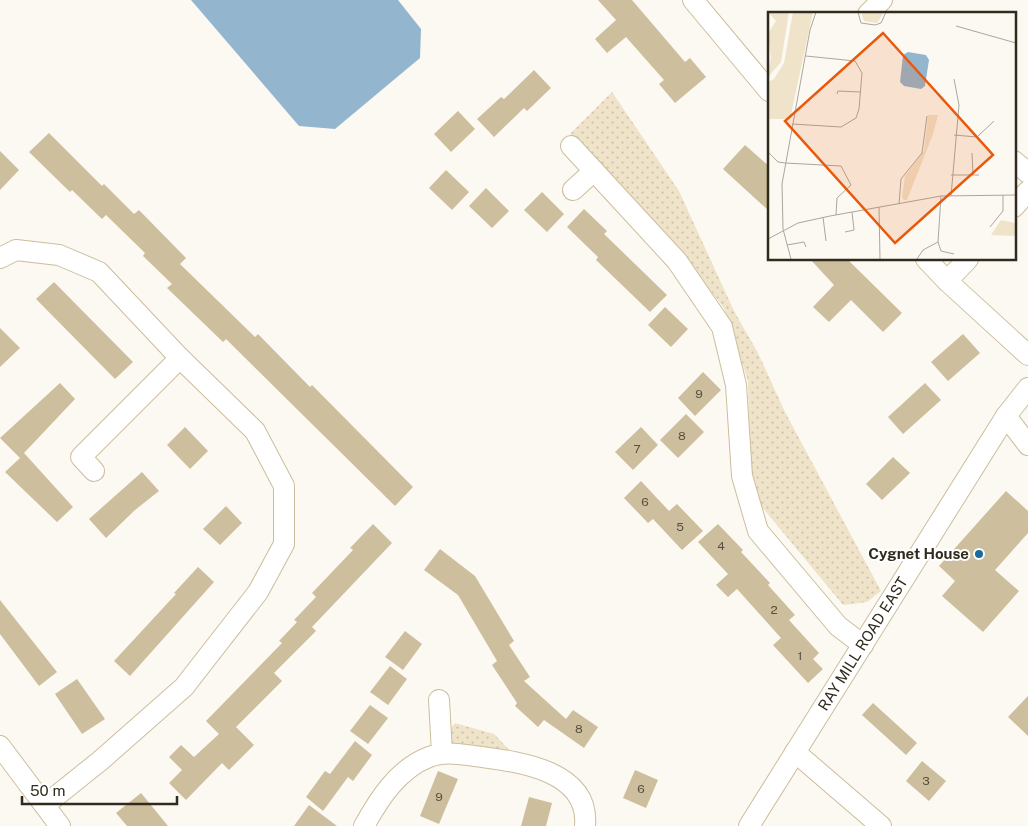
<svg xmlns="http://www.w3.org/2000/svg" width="1028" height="826" font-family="'Public Sans',sans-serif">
	<defs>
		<pattern id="green-dots" width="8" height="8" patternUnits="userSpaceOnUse" patternTransform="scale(1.25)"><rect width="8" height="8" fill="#efe3c9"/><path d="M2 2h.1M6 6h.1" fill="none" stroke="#cdc3ac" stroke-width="1.8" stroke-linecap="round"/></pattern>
	</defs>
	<rect width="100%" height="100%" fill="#fcf9f3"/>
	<!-- green -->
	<g fill="url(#green-dots)">
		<polygon points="612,92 679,191 734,311 758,353 785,412 881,591 867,602 843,605 757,501 750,460 748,381 724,308 667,234 570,134"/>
		<path d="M455,723L494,734L516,757L453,748C448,738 447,732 455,723Z"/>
	</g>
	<!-- water -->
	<polygon fill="#94b5ce" points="191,0 398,0 421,29 420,58 335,129 299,126"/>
	<!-- building -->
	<g fill="#cdbf9d">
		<polygon points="598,0 632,0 685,62 690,58 706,77 675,103 659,84 664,80 626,37 607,53 595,39 616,20"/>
		<polygon points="534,70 551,88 527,111 524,108 494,137 477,119 501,97 504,99"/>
		<polygon points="458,111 475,129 451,152 434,134"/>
		<polygon points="49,133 102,186 104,184 134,214 139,210 186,258 180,264 255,337 258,334 310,387 312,385 413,487 395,506 226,339 223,342 167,288 172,284 143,256 145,253 106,215 102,219 72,190 70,192 29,152"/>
		<polygon points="745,145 769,166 769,211 723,169"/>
		<polygon points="0,151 19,170 0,190"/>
		<polygon points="446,170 469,192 452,210 429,188"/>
		<polygon points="486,188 509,211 492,228 469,206"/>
		<polygon points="542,192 564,214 547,232 524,210"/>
		<polygon points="584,209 607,231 604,234 667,295 650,312 596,260 598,257 567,227"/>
		<polygon points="810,259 847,259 902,313 883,332 851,300 829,322 813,307 834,285"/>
		<polygon points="54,282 133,362 115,379 36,299"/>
		<polygon points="665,307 688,329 671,347 648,325"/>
		<polygon points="0,328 20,348 0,367"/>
		<polygon points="963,334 980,353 948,381 931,362"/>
		<polygon points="703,372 721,390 695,416 678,398"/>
		<polygon points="60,383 75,399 24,453 73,507 57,522 5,472 20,458 0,438"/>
		<polygon points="925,383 941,400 903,434 888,417"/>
		<polygon points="686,414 704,432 678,458 660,440"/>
		<polygon points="185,427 208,451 190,469 167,445"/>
		<polygon points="641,427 658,445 633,470 615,452"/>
		<polygon points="893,457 910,473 882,500 866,484"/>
		<polygon points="142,472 159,491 135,510 106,538 89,519"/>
		<polygon points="641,481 669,511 677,504 703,531 682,550 653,519 648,523 624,498"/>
		<polygon points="1006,491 1028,511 1028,533 995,570 1019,591 983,632 942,596 955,581 939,566"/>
		<polygon points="226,506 242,523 220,545 203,529"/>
		<polygon points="373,524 392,543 312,627 316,631 274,673 282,681 236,727 254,745 229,770 222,763 186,800 169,783 182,770 169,757 181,745 194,757 219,734 206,721 282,643 279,641 297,622 294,620 316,597 312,593 353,550 350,548"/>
		<polygon points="718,524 743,550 741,552 770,583 768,585 795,615 789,620 819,653 813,659 823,669 808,683 773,645 781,638 737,589 728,597 716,585 728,574 698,542"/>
		<polygon points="440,549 475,576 514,641 509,645 530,677 524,681 566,719 573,710 598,727 584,748 544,720 538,727 515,706 517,703 492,665 497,661 458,595 424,570"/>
		<polygon points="198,567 214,582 130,676 114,661 176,594 174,593"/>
		<polygon points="0,600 57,672 39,686 0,634"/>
		<polygon points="405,631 422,644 403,670 385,657"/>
		<polygon points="390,666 407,679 388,705 370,692"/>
		<polygon points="77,679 105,719 82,734 55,694"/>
		<polygon points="1028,696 1028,736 1008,717"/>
		<polygon points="873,703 917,743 906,755 862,715"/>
		<polygon points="370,705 388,718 368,744 350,731"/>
		<polygon points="355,741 372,755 353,781 348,777 323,811 306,797 325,771 330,774"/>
		<polygon points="922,761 946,781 929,801 906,781"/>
		<polygon points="635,770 658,780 646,808 623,798"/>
		<polygon points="438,771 458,779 439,824 420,816"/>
		<polygon points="141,793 155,810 168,826 127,826 116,813"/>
		<polygon points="529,797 552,803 546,826 521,826"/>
		<polygon points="309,805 337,826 294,826"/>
	</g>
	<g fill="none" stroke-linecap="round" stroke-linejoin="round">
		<defs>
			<g id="minor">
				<polyline points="693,0 769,91"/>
				<polyline points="868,14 882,0"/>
				<polyline points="571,146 677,261 722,327 736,385 742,476 758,531 838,626 863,645"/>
				<polyline points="1014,161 1028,173"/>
				<polyline points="573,190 594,171"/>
				<polyline points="1014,207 1028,191"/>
				<polyline points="0,258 16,250 59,255 99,272 180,358 255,431 284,486 284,544 258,592 184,687 100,761 45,805"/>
				<polyline points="926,259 947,281 1028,355"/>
				<polyline points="947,281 968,259"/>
				<polyline points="1006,416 1028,445"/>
				<polyline points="94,471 81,457 180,358"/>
				<polyline points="439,700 442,753"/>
				<polyline points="0,746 60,826"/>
				<polyline points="795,752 881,826"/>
				<path d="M364,826C379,799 398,769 429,757C446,750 463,755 482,757C520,762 590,771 585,826"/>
				<polyline points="749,826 1006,416 1028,388"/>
			</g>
		</defs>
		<!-- minor casing -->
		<use href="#minor" stroke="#ccbe9c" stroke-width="22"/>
		<!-- minor -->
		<use href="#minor" stroke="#fff" stroke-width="20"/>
	</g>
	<!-- markers -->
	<circle fill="#186b9c" stroke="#fff" stroke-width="2" cx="979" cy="554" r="5"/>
	<g text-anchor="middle" stroke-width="4" stroke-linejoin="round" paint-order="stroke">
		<!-- number labels -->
		<g font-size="12" fill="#58503e">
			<text x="699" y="398">9</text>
			<text x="682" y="440">8</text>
			<text x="637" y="453">7</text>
			<text x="645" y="506">6</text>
			<text x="680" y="531">5</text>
			<text x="721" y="550">4</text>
			<text x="774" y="614">2</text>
			<text x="800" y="660">1</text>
			<text x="579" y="733">8</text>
			<text x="926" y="785">3</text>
			<text x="641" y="793">6</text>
			<text x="439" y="801">9</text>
		</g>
		<!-- poi labels -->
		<g font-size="15" font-weight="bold" fill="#312b1e" stroke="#fff" text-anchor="end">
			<text x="969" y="559">Cygnet House</text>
		</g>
		<!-- street labels -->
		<g font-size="15" fill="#312b1e" stroke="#fff">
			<text transform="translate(863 644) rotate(-58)" y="5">RAY MILL ROAD EAST</text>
		</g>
	</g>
	<!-- overview -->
	<g transform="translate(768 12)">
		<rect width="248" height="248" fill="#fcf9f3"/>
		<path d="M25,0H45L22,107H0V70L6,67L16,51ZM93,0H116L109,11L96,9ZM160,103H170L165,122L139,188H136L134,185L137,164L156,139Z" fill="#efe3c9"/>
		<path d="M21,0L13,50L0,65L3,46L0,22L8,9L0,0ZM233,208L247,211V224L223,223Z" fill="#efe3c9"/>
		<path d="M140,40L158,43L161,48L157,74L153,77L136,74L132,70L135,43Z" fill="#94b5ce"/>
		<path fill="none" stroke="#aba79e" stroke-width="1" d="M90,0L93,11L107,13L113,11L118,0M188,14L248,31M69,82L70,79L92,80M24,112L73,115L88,106L91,97L94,61L87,49L38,44M186,123L209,125L226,109M0,140L10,150L17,151L73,154L83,173L69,186L68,203M204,141L205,163M183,163H211M183,184L191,93L186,67M131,192L133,167L154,141L159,104M111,195L112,247M55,205L58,229M222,215L235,199V183M77,220L86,218L84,200M0,227L30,211L62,204L173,184L248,183M170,230L173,239L186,242M19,233L36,230L38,235M23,247L15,217L14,172L42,18L48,0M149,247L155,238L170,230L173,184"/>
		<path fill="#e8590c" fill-opacity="0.15" stroke="#e8590c" stroke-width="2.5" d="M115,21L225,143L127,231L17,109Z"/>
		<rect width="248" height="248" fill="none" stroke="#312b1e" stroke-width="2.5"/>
	</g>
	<!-- scale -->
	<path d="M22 796v8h155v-8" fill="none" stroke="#312b1e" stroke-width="2.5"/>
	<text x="30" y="796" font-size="15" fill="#312b1e" stroke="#ffffff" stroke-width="4" paint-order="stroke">50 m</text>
</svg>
